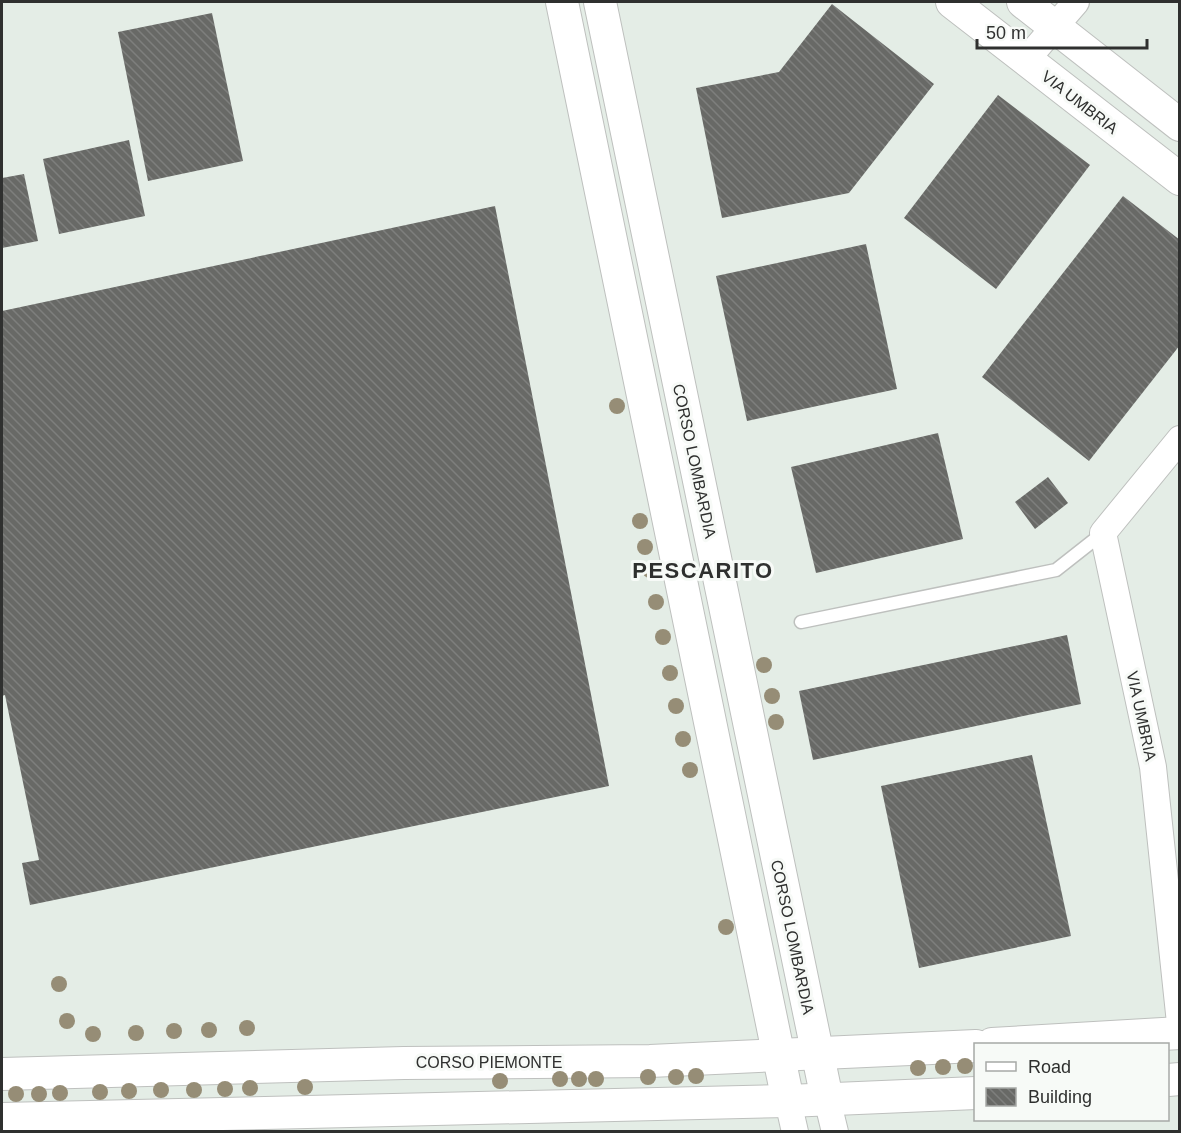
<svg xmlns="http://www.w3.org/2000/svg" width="1181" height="1133" font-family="Helvetica,sans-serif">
	<defs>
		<pattern id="building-back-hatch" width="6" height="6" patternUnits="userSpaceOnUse" patternTransform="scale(1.5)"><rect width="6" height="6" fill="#686966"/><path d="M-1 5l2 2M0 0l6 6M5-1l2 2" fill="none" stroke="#7e7f7d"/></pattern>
	</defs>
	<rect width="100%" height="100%" fill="#f7faf7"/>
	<!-- built -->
	<path fill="#e4ede6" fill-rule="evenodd" d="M2,2H1179V1131L2,1132ZM976,1044H1168V1120H976Z"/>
	<!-- building -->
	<g fill="url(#building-back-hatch)">
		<polygon points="832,4 934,84 849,193 722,218 696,88 779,72"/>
		<polygon points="212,13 243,161 148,181 118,32"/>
		<polygon points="998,95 1090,165 996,289 904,218"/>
		<polygon points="129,140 145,216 59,234 43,159"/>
		<polygon points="24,174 38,241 2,248 2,178"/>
		<polygon points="1123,196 1180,240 1180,345 1089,461 982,377"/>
		<polygon points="495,206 609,786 30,905 22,863 39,860 5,695 2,696 2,311"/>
		<polygon points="866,244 897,389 747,421 716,276"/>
		<polygon points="938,433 963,539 816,573 791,467"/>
		<polygon points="1048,477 1068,503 1035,529 1015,502"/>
		<polygon points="1067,635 1081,704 813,760 799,691"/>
		<polygon points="1032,755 1071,936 919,968 881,786"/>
	</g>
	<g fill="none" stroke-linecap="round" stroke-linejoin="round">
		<defs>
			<polyline id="service" points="801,622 1056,570 1103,533"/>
			<g id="minor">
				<polyline points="1026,60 1076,2"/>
				<polyline points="1180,439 1103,533 1153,767 1180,1023"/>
				<polyline points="827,1099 835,1132"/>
				<polyline points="788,1101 795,1132"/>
			</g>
			<g id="tertiary">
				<polyline points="562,2 788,1101"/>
				<polyline points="600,2 827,1099"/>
				<polyline points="952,2 1180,179"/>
				<polyline points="1023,2 1180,125"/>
				<polyline points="992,1044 1180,1033"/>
				<polyline points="2,1074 404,1063 650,1061 976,1046"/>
				<polyline points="1168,1080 1180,1079"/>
				<polyline points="2,1119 788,1101 976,1093"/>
			</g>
		</defs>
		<!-- service casing -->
		<use href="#service" stroke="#bec0be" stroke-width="15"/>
		<!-- minor casing -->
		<use href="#minor" stroke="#bec0be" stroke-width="28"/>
		<!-- tertiary casing -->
		<use href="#tertiary" stroke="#bec0be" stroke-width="34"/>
		<!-- service -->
		<use href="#service" stroke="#fff" stroke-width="12"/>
		<!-- minor -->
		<use href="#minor" stroke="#fff" stroke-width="26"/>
		<!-- tertiary -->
		<use href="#tertiary" stroke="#fff" stroke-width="32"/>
	</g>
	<!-- trees -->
	<g fill="#968d76">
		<circle cx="617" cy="406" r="8"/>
		<circle cx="640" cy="521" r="8"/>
		<circle cx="645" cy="547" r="8"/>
		<circle cx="650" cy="570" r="8"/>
		<circle cx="656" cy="602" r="8"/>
		<circle cx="663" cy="637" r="8"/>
		<circle cx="764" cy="665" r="8"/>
		<circle cx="670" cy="673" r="8"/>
		<circle cx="772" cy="696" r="8"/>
		<circle cx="676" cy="706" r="8"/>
		<circle cx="776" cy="722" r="8"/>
		<circle cx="683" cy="739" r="8"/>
		<circle cx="690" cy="770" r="8"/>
		<circle cx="726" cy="927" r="8"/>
		<circle cx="59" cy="984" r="8"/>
		<circle cx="67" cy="1021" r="8"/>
		<circle cx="247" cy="1028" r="8"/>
		<circle cx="209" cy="1030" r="8"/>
		<circle cx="174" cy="1031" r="8"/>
		<circle cx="136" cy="1033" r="8"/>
		<circle cx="93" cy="1034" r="8"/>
		<circle cx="965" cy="1066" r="8"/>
		<circle cx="943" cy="1067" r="8"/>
		<circle cx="918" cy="1068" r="8"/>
		<circle cx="696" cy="1076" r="8"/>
		<circle cx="648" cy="1077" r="8"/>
		<circle cx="676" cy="1077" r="8"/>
		<circle cx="560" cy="1079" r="8"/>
		<circle cx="579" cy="1079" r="8"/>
		<circle cx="596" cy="1079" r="8"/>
		<circle cx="500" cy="1081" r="8"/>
		<circle cx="305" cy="1087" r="8"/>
		<circle cx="250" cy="1088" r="8"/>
		<circle cx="225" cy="1089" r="8"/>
		<circle cx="161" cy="1090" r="8"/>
		<circle cx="194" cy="1090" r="8"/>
		<circle cx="129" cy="1091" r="8"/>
		<circle cx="100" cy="1092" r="8"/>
		<circle cx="60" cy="1093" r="8"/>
		<circle cx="16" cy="1094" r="8"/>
		<circle cx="39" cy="1094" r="8"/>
	</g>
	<g text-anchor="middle" stroke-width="6" stroke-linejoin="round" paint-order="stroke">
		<!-- street labels -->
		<g font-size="16" fill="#2f302f" stroke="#f7faf7">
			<text transform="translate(1080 102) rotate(38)" y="6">VIA UMBRIA</text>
			<text transform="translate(695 461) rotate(78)" y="6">CORSO LOMBARDIA</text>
			<text transform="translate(1142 716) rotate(78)" y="6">VIA UMBRIA</text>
			<text transform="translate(793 937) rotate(78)" y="6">CORSO LOMBARDIA</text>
			<text x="489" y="1068">CORSO PIEMONTE</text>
		</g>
		<!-- district labels -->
		<g font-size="22" font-weight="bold" letter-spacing="1.5" fill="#2f302f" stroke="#f7faf7">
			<text x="703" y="578">PESCARITO</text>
		</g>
	</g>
	<!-- border -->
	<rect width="1181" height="1133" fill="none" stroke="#2f302f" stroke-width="6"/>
	<!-- legend -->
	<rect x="974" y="1043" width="195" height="78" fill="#f7faf7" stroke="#a7a9a7" stroke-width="1.5"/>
	<rect x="986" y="1062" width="30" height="9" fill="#ffffff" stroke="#a7a9a7" stroke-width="1.5"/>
	<text x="1028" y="1073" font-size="18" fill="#2f302f">Road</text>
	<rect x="986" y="1088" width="30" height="18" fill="url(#building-back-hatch)" stroke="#a7a9a7" stroke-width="1.5"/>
	<text x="1028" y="1103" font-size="18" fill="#2f302f">Building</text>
	<!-- scale -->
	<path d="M977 39v9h170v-9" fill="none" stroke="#2f302f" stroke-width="3"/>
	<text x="986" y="39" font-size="18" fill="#2f302f" stroke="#f7faf7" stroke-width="4.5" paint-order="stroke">50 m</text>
</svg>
